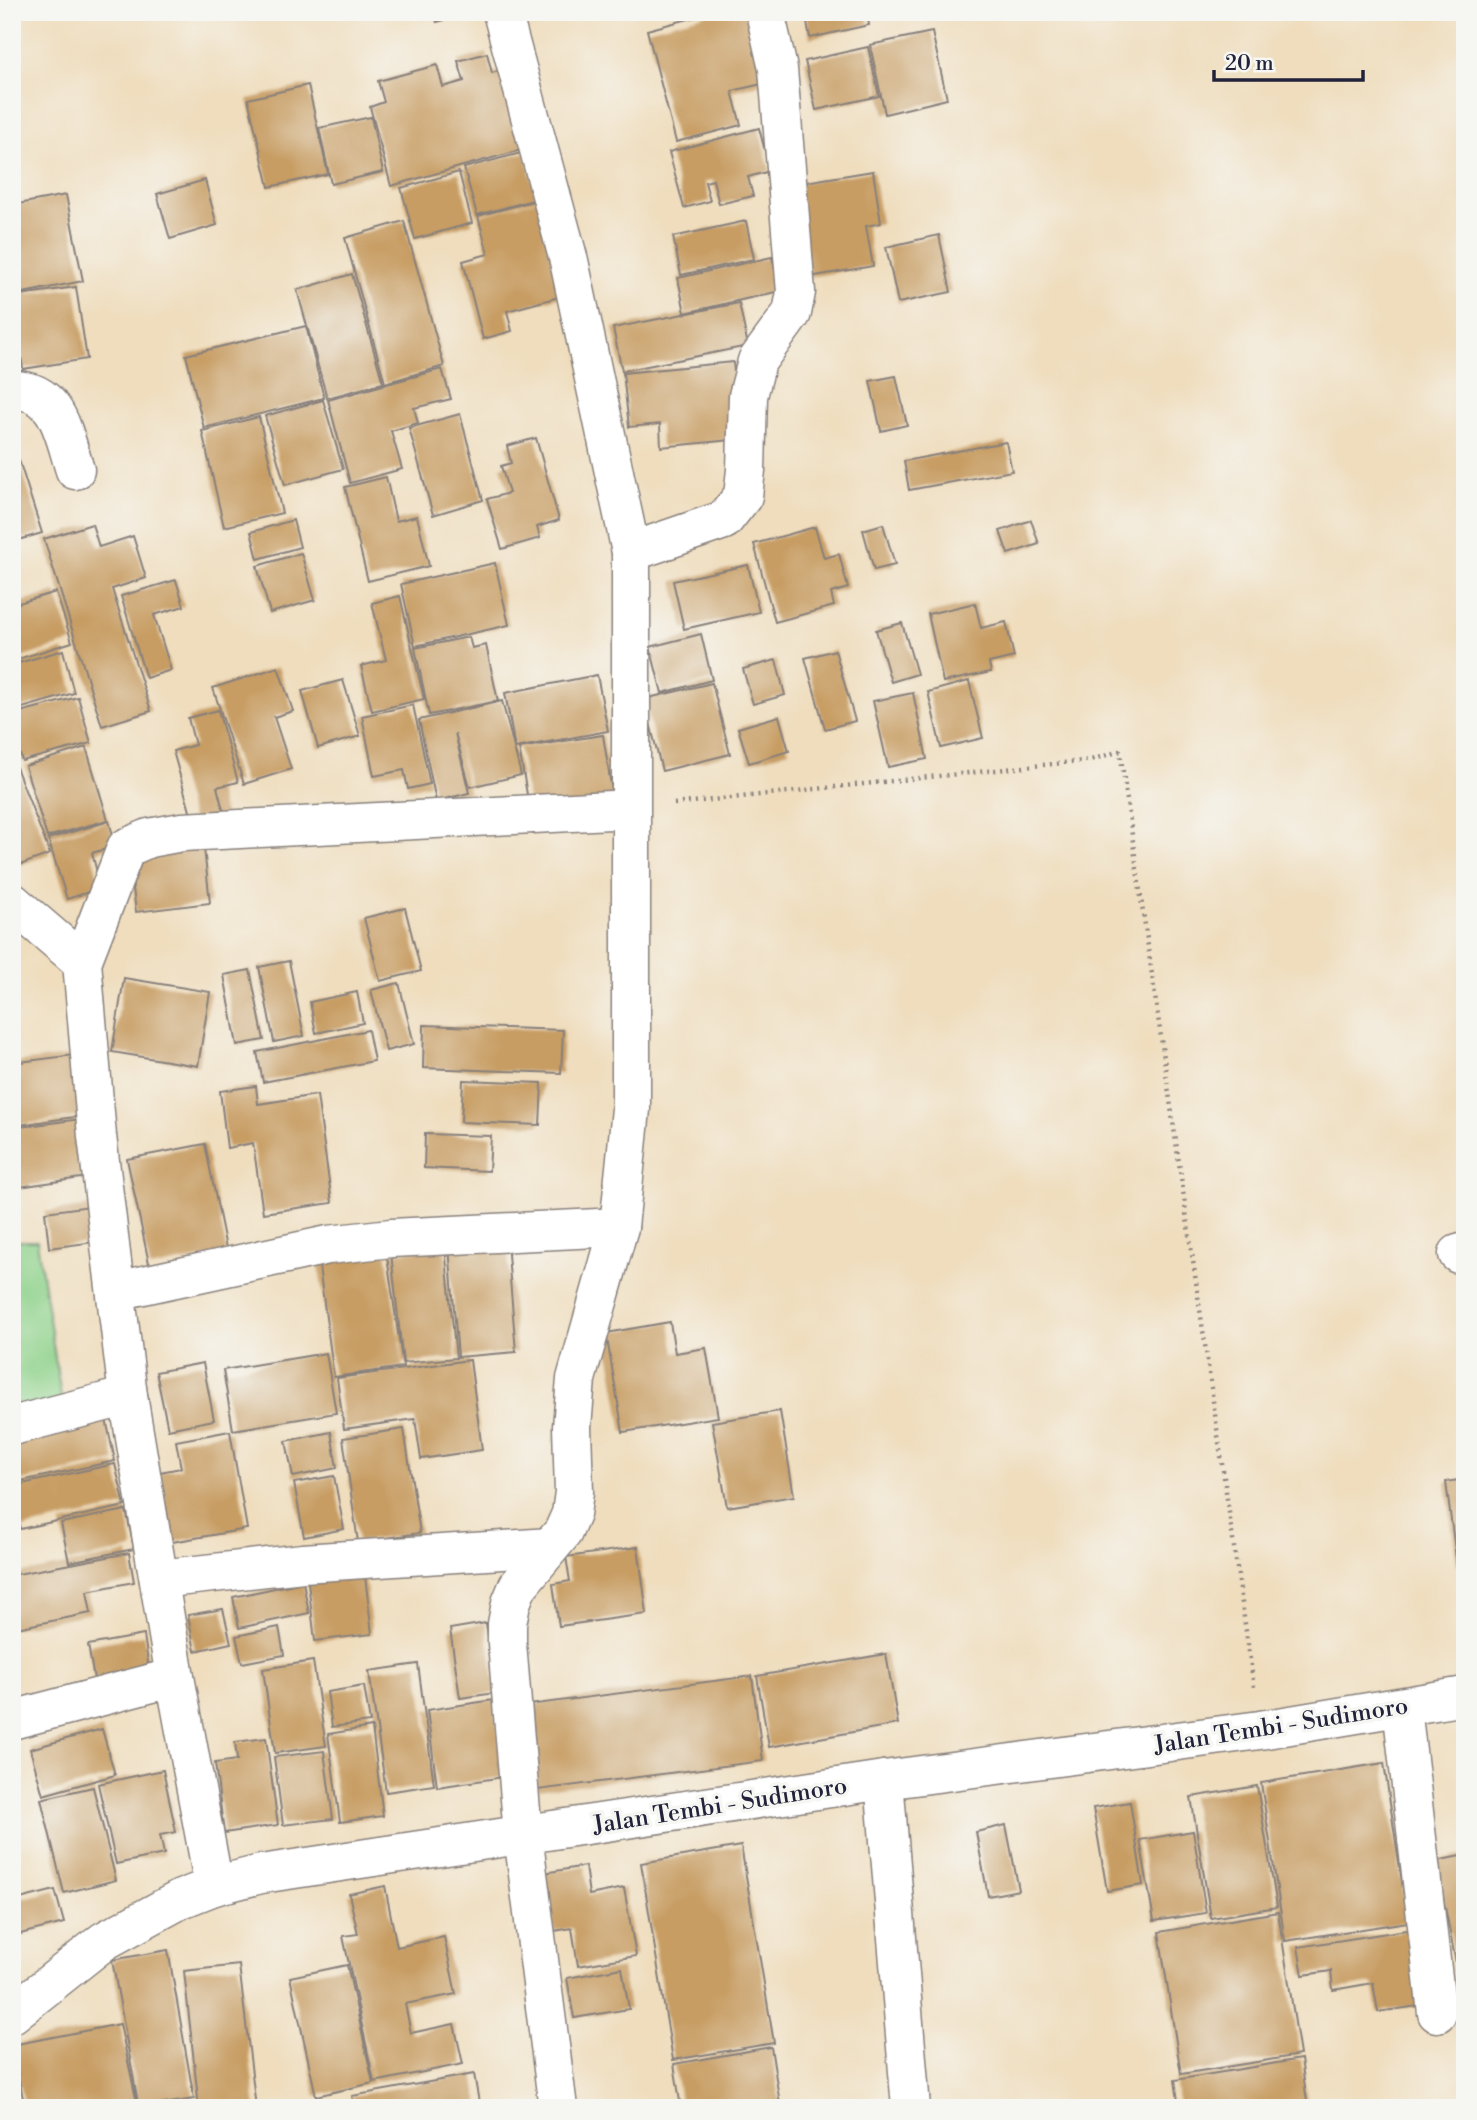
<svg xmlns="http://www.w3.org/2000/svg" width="1477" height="2120" font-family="'Libre Bodoni',serif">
	<rect width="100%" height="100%" fill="#f6f6f2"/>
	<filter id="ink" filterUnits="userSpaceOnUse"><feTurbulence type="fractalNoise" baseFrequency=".0143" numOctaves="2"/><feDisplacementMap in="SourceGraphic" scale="14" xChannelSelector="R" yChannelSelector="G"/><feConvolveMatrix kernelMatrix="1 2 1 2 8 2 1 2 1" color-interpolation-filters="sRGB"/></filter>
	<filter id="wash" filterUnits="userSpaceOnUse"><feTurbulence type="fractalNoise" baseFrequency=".00686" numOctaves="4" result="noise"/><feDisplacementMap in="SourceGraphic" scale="28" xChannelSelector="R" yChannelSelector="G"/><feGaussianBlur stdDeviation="1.57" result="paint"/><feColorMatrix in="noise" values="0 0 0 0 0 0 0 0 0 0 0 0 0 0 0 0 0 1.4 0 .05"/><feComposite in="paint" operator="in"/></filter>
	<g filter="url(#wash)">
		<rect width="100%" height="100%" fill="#efddbd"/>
		<!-- green -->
		<polygon fill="#8fd28b" stroke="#587a63" stroke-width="2" points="12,1241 37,1241 62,1403 12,1408"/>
		<g id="blocks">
			<!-- building -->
			<g fill="#c79d64">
				<polygon points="434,12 470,12 470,13 437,22"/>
				<polygon points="715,12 753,12 770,82 732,91 741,125 676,142 647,30"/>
				<polygon points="805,12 867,12 869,25 810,38"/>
				<polygon points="932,32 947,99 885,114 870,45"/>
				<polygon points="868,47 879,96 816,110 805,61"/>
				<polygon points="487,53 492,73 502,70 524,149 391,186 370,107 384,102 378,81 437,65 443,87 464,81 458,61"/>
				<polygon points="308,85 328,174 269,187 248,99"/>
				<polygon points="371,117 383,172 331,184 319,128"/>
				<polygon points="759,128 770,171 748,177 753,196 719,204 713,180 705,182 710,201 684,208 669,152"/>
				<polygon points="525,152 537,199 477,215 464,168"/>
				<polygon points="873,171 881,223 866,226 873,266 809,277 793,184"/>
				<polygon points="459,172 472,223 415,239 401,188"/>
				<polygon points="205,180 217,225 170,239 157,194"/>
				<polygon points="66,195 83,281 13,295 12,233 18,231 13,205"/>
				<polygon points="544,198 570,294 507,311 512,331 483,339 463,261 488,254 478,216"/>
				<polygon points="404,221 444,366 385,383 345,238"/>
				<polygon points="746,221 754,259 681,275 673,237"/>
				<polygon points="939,235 951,292 898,303 886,247"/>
				<polygon points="772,257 780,291 685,313 678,278"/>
				<polygon points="352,274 383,383 327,398 297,290"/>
				<polygon points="76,287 87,359 23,369 12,296"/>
				<polygon points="739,303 748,346 622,371 613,328"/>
				<polygon points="12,322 20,356 12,357"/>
				<polygon points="306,326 324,398 204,428 186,355"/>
				<polygon points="733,362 741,439 661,447 660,424 629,427 623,373"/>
				<polygon points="442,369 451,399 414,408 418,423 391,431 402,469 350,483 328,400"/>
				<polygon points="896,376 907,425 881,431 870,381"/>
				<polygon points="323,400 343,469 285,485 265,416"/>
				<polygon points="460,414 483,500 433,515 409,428"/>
				<polygon points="259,417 282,513 224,527 202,431"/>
				<polygon points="12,438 42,533 12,542"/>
				<polygon points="536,438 559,520 537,527 540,538 502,549 487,499 509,493 501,466 511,463 507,446"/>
				<polygon points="1006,442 1012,471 909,490 904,461"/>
				<polygon points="386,477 396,521 417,516 429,566 368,581 345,487"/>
				<polygon points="293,520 300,547 258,559 251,532"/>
				<polygon points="1031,520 1039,544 1008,554 1000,531"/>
				<polygon points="92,524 99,547 133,536 146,578 112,589 151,711 102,726 44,539"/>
				<polygon points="883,524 895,565 874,570 863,530"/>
				<polygon points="815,527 824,558 839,554 848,588 831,593 834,606 775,622 754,544"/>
				<polygon points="301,553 315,600 270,613 257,566"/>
				<polygon points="495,563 509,625 415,646 401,584"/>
				<polygon points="748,565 759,612 684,629 673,581"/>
				<polygon points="176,580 184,606 154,615 171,670 146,678 121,596"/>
				<polygon points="56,592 72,642 12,661 12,605"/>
				<polygon points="400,596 424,699 372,711 361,666 386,660 372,603"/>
				<polygon points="975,603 981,628 1006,622 1014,657 989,663 991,672 943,682 928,614"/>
				<polygon points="902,623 917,674 891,682 876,630"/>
				<polygon points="701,634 712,680 662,693 650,647"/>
				<polygon points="469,637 472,648 486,645 498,701 429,715 415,648"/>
				<polygon points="63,650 74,693 12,711 12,665"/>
				<polygon points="835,650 855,721 825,729 805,658"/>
				<polygon points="776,660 785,695 753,704 743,669"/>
				<polygon points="278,667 293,711 274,717 291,769 244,784 213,688"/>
				<polygon points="597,675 608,731 515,748 505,693"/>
				<polygon points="343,680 360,736 318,748 302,691"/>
				<polygon points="969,681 983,738 941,748 928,692"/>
				<polygon points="712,683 730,754 662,771 644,699"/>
				<polygon points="913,693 927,759 888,767 873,701"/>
				<polygon points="78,697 91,743 22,761 12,727 12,714"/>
				<polygon points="502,701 521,775 470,787 455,733 469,793 436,801 419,720"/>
				<polygon points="413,705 430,784 408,789 404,770 374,776 362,716"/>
				<polygon points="218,710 238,782 217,787 226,821 195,829 173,751 195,745 188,718"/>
				<polygon points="779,716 789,751 749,763 738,728"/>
				<polygon points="603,735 613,798 530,812 519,748"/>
				<polygon points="86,747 108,820 47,837 25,766"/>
				<polygon points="12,757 50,854 12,868"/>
				<polygon points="109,821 116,846 92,853 101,888 67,899 48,839"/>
				<polygon points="204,848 210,903 136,912 129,857"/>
				<polygon points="405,908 421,971 380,981 364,918"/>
				<polygon points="289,961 304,1036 274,1042 259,967"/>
				<polygon points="250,970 264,1040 237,1045 224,975"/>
				<polygon points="124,978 210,992 198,1066 112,1052"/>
				<polygon points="399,983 414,1044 386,1051 371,990"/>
				<polygon points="357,992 363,1023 316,1033 310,1002"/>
				<polygon points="424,1025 563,1030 561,1073 423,1068"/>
				<polygon points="368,1030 374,1061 263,1082 257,1052"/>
				<polygon points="74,1055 82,1116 12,1126 12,1063"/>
				<polygon points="463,1080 542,1083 540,1125 461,1122"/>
				<polygon points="256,1086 258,1104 317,1095 332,1203 263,1213 253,1143 227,1148 220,1091"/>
				<polygon points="81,1119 88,1177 12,1188 12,1128"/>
				<polygon points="425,1134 491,1136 489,1171 424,1168"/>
				<polygon points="205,1144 227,1253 150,1268 127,1159"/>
				<polygon points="90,1206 95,1242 49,1248 45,1212"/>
				<polygon points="507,1242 516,1352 458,1357 449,1247"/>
				<polygon points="445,1247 456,1358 403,1363 391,1253"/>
				<polygon points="386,1250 403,1367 334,1377 318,1259"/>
				<polygon points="670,1322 675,1353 706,1348 718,1417 623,1432 606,1333"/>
				<polygon points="326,1353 336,1413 233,1430 223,1370"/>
				<polygon points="470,1360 482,1450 421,1459 415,1419 344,1429 337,1378"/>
				<polygon points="203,1363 214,1420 168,1429 156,1372"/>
				<polygon points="780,1411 794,1496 727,1507 712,1422"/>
				<polygon points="106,1419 115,1461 12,1483 12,1439"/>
				<polygon points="404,1429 420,1533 358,1542 343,1438"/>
				<polygon points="230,1431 247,1529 172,1542 160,1472 181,1468 176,1441"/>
				<polygon points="331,1432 337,1468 293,1477 286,1441"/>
				<polygon points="115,1464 125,1506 20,1529 12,1495 12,1486"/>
				<polygon points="334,1476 344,1529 304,1537 294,1483"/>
				<polygon points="1465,1479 1465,1564 1457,1566 1446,1482"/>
				<polygon points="126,1510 134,1549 69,1562 61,1523"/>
				<polygon points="638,1547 647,1614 559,1626 553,1584 570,1581 566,1557"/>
				<polygon points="129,1553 134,1582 87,1591 91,1613 12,1629 12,1575"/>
				<polygon points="365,1576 372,1634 315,1641 308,1582"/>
				<polygon points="303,1582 309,1613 239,1628 233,1597"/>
				<polygon points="223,1609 231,1643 195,1651 188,1615"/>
				<polygon points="486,1623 496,1693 460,1698 450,1629"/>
				<polygon points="279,1627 284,1655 242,1663 236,1636"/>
				<polygon points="144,1635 149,1669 94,1679 88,1645"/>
				<polygon points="886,1654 898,1724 769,1747 757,1676"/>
				<polygon points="313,1661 326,1746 275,1753 263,1669"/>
				<polygon points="418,1664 434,1785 386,1792 369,1671"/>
				<polygon points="752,1676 763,1761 538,1790 528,1705"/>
				<polygon points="364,1686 370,1722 332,1727 327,1692"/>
				<polygon points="494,1700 504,1777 437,1787 427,1710"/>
				<polygon points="372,1727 383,1816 340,1822 328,1734"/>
				<polygon points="102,1729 115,1775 43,1795 30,1749"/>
				<polygon points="266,1738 278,1825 224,1833 215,1763 237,1760 235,1742"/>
				<polygon points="324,1751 333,1819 283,1825 274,1757"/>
				<polygon points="1384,1763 1408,1922 1285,1941 1261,1783"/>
				<polygon points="163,1770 176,1832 160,1835 164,1854 116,1864 98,1784"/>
				<polygon points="1257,1786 1277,1907 1211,1918 1191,1797"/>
				<polygon points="93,1787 116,1880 64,1893 41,1799"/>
				<polygon points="1130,1802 1143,1885 1107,1891 1093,1808"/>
				<polygon points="1006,1825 1019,1890 988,1896 976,1832"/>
				<polygon points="1193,1831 1206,1913 1154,1921 1140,1840"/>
				<polygon points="741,1846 774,2043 673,2060 641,1863"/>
				<polygon points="1465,1855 1465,1967 1457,1968 1436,1861"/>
				<polygon points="585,1866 589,1895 624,1888 636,1956 578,1966 572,1928 554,1931 544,1873"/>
				<polygon points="385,1886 397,1947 444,1937 456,1994 405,2004 411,2033 454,2024 463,2064 374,2082 343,1936 358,1934 349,1894"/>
				<polygon points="55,1890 64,1923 12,1936 12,1901"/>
				<polygon points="1278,1912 1300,2055 1181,2074 1159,1932"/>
				<polygon points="1413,1929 1425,2005 1378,2012 1373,1983 1333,1990 1331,1971 1303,1975 1298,1947"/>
				<polygon points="168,1950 194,2099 139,2108 112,1960"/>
				<polygon points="239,1965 256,2108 199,2108 184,1971"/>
				<polygon points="347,1965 373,2083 316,2096 290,1977"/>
				<polygon points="622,1968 629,2009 574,2018 567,1978"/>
				<polygon points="120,2024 138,2108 25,2108 12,2045"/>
				<polygon points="771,2047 780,2104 759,2108 681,2108 674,2064"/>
				<polygon points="1301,2059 1308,2108 1179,2108 1175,2080"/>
				<polygon points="474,2074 480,2108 354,2108 352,2096"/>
			</g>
		</g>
	</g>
	<g filter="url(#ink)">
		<use href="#blocks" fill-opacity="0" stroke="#88807c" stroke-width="2"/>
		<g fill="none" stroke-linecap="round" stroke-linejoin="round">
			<defs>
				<g id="minor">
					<polyline points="502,12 569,261 631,552 631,1109 619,1227 576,1379 572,1427 574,1492 571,1514 563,1532 518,1586 511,1603 507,1624 507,1643 523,1835 558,2108"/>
					<path d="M12,390C59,389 63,434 75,470"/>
					<polyline points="631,552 724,520 743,496 746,470 748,396 757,361 792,313 796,292 778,69 765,12"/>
					<polyline points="12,902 82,962"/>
					<polyline points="1458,1254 1465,1252"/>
					<polyline points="116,1291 328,1245 391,1238 619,1227"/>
					<polyline points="12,1426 128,1396"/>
					<polyline points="159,1579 303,1563 550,1547"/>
					<polyline points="1402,1707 1437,2013"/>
					<polyline points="12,1720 175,1677"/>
					<polyline points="884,1780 911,2108"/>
					<polyline points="214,1886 175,1677 128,1396 97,1136 82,962 126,848 149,838 182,832 630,809"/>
				</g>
				<polyline id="major" points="12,2014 104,1941 181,1899 214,1886 261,1874 884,1780 1260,1730 1465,1696"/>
			</defs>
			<!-- minor casing -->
			<use href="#minor" stroke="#88807c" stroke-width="41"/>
			<!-- major casing -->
			<use href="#major" stroke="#88807c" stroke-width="41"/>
			<!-- path -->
			<polyline stroke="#88807c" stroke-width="4.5" stroke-dasharray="2 5" stroke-linecap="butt" points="674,804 1091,760 1120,751 1254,1687"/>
			<!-- minor -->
			<use href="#minor" stroke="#fff" stroke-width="38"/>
			<!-- major -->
			<use href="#major" stroke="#fff" stroke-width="38"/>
		</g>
	</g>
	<g text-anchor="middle" stroke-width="7" stroke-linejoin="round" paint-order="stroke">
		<!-- street labels -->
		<g font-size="24" fill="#22223b" stroke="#f6f6f2">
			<text transform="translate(1281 1725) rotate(-9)" y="8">Jalan Tembi - Sudimoro</text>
			<text transform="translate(720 1805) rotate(-9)" y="8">Jalan Tembi - Sudimoro</text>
		</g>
	</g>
	<!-- margin -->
	<rect width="1477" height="2120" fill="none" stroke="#f6f6f2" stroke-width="42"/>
	<!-- scale -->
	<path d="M1214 70v10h149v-10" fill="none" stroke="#22223b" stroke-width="3.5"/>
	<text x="1225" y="70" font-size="21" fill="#22223b" stroke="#f6f6f2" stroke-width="5" paint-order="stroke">20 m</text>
</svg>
